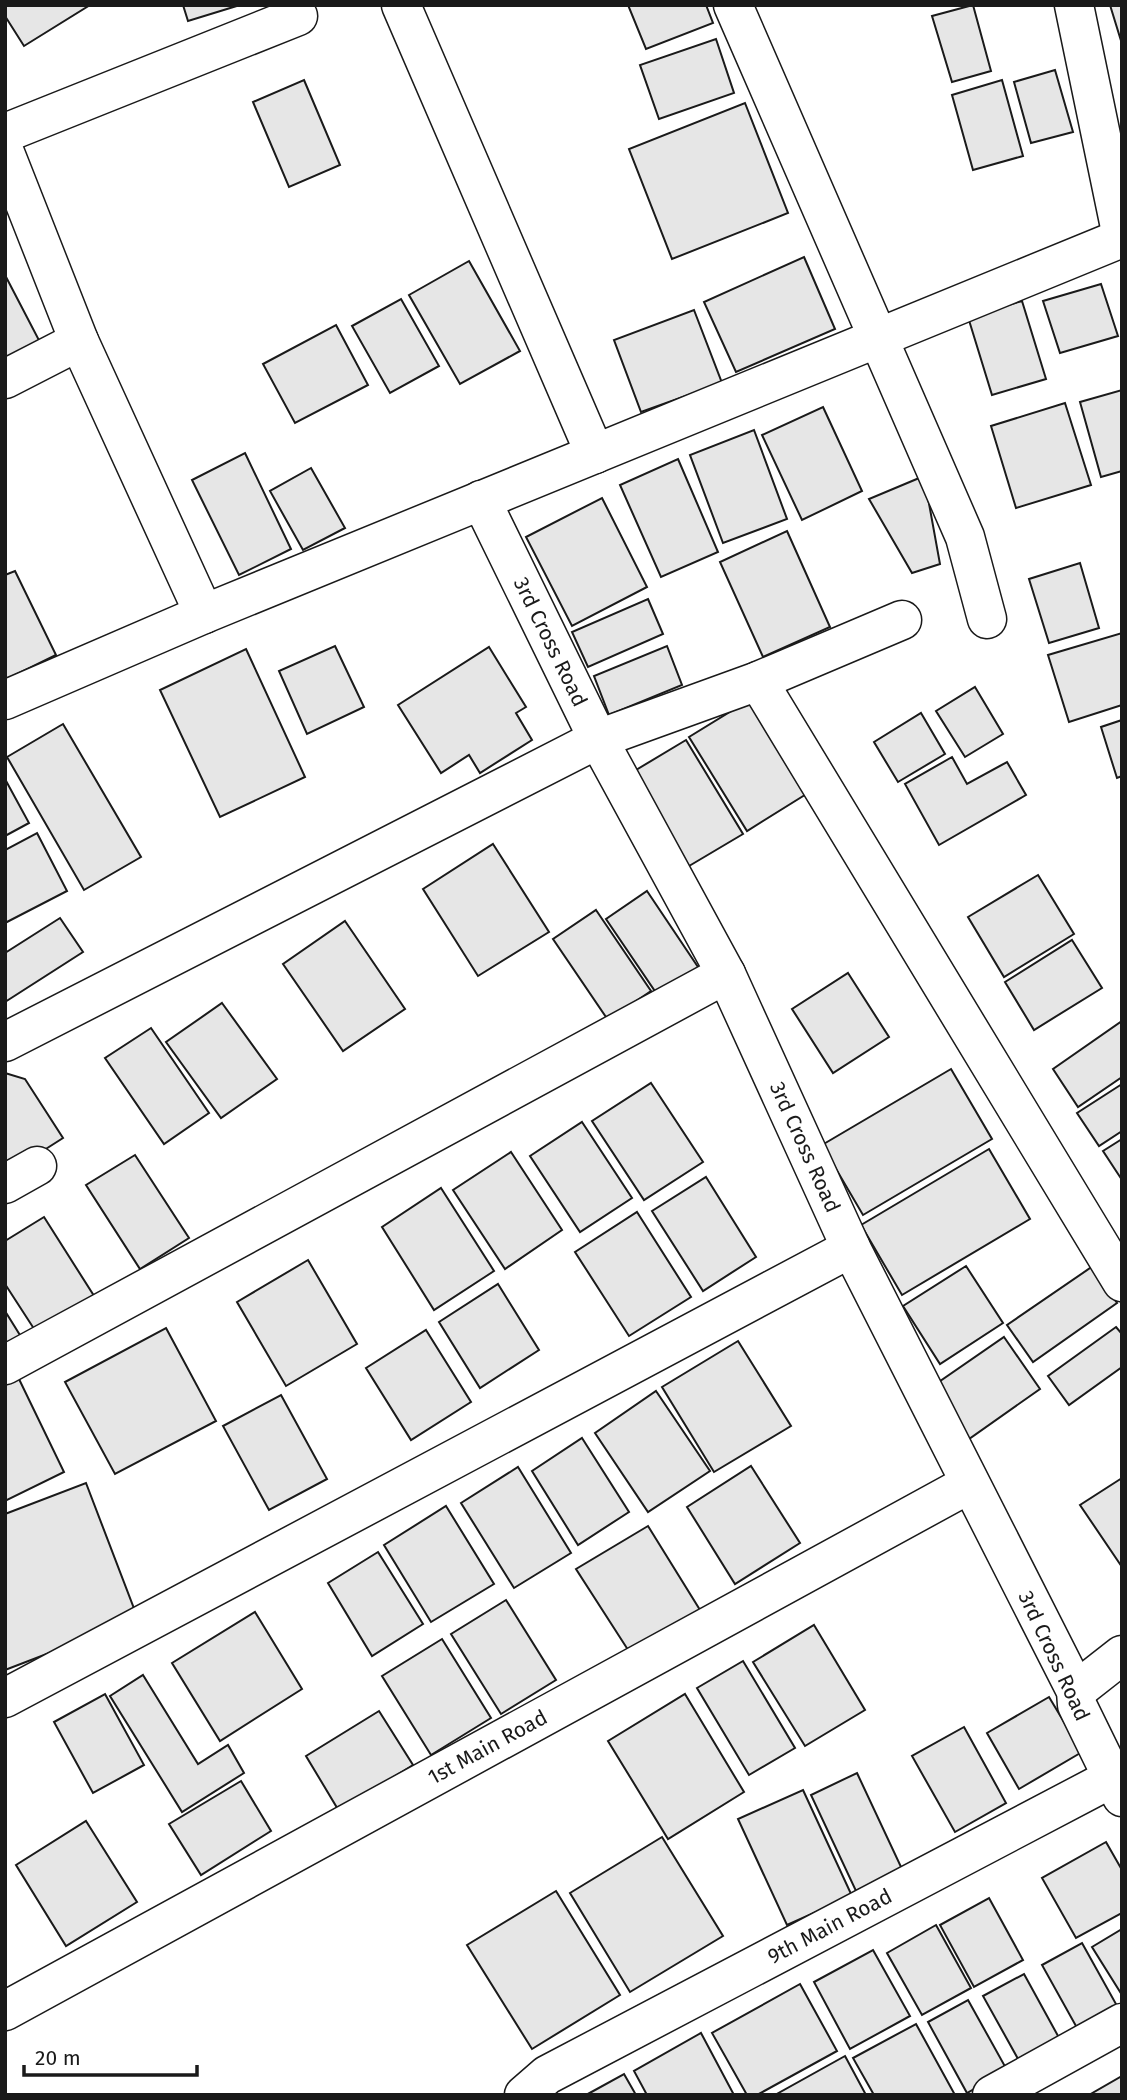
<svg xmlns="http://www.w3.org/2000/svg" width="1127" height="2100" font-family="'Fira Sans',sans-serif">
	<rect width="100%" height="100%" fill="#fff"/>
	<!-- building -->
	<g fill="#e6e6e6" stroke="#1a1a1a" stroke-width="2">
		<polygon points="5,5 90,5 24,46 5,16"/>
		<polygon points="183,5 240,5 188,21"/>
		<polygon points="628,5 706,5 713,23 646,49"/>
		<polygon points="973,5 991,71 952,82 932,16"/>
		<polygon points="1110,5 1122,5 1122,44"/>
		<polygon points="716,39 734,93 659,119 640,65"/>
		<polygon points="1055,70 1073,132 1031,143 1014,82"/>
		<polygon points="304,80 340,165 289,187 253,102"/>
		<polygon points="1002,80 1023,156 973,170 952,95"/>
		<polygon points="745,103 788,213 672,259 629,149"/>
		<polygon points="804,257 835,329 736,372 704,302"/>
		<polygon points="469,261 520,351 460,384 409,295"/>
		<polygon points="5,275 42,346 5,365"/>
		<polygon points="1101,284 1118,336 1060,353 1043,301"/>
		<polygon points="401,299 439,366 390,393 352,326"/>
		<polygon points="1022,301 1046,379 992,395 968,317"/>
		<polygon points="694,310 722,383 641,412 614,340"/>
		<polygon points="336,325 368,385 295,423 263,364"/>
		<polygon points="1122,390 1122,471 1101,477 1080,402"/>
		<polygon points="1065,403 1091,485 1016,508 991,426"/>
		<polygon points="823,407 862,491 802,520 762,435"/>
		<polygon points="754,430 787,519 723,543 690,455"/>
		<polygon points="245,453 291,549 239,575 192,480"/>
		<polygon points="678,459 718,552 661,577 620,485"/>
		<polygon points="311,468 345,528 303,550 270,491"/>
		<polygon points="924,476 940,564 912,573 869,499"/>
		<polygon points="602,498 647,587 572,626 526,537"/>
		<polygon points="787,531 830,627 763,657 720,562"/>
		<polygon points="1080,563 1099,628 1049,643 1029,579"/>
		<polygon points="15,571 56,655 5,680 5,575"/>
		<polygon points="648,599 663,634 588,667 572,632"/>
		<polygon points="1122,633 1122,705 1069,722 1048,655"/>
		<polygon points="335,646 364,707 307,734 279,671"/>
		<polygon points="667,646 682,685 609,715 594,676"/>
		<polygon points="489,647 526,707 516,713 532,740 480,773 469,755 441,773 398,705"/>
		<polygon points="246,649 305,777 220,817 160,690"/>
		<polygon points="975,687 1003,734 965,757 936,711"/>
		<polygon points="751,699 808,793 747,831 689,737"/>
		<polygon points="921,713 945,754 898,782 874,742"/>
		<polygon points="1122,720 1122,776 1117,778 1101,727"/>
		<polygon points="63,724 141,857 84,890 7,757"/>
		<polygon points="686,740 743,834 684,869 626,776"/>
		<polygon points="952,757 967,784 1007,762 1026,795 939,845 905,784"/>
		<polygon points="5,779 29,823 5,836"/>
		<polygon points="37,833 67,891 5,923 5,850"/>
		<polygon points="493,844 549,932 478,976 423,889"/>
		<polygon points="1038,875 1074,934 1004,977 968,917"/>
		<polygon points="647,891 702,973 661,1000 606,919"/>
		<polygon points="596,910 651,991 608,1020 553,939"/>
		<polygon points="60,918 83,952 5,1002 5,953"/>
		<polygon points="345,921 405,1009 343,1051 283,964"/>
		<polygon points="1072,940 1102,988 1034,1030 1005,982"/>
		<polygon points="848,973 889,1037 833,1073 792,1009"/>
		<polygon points="222,1003 277,1079 221,1118 166,1042"/>
		<polygon points="1122,1021 1122,1077 1078,1107 1053,1069"/>
		<polygon points="151,1028 209,1113 164,1144 105,1058"/>
		<polygon points="951,1069 992,1139 863,1215 822,1145"/>
		<polygon points="5,1073 25,1079 63,1138 5,1175"/>
		<polygon points="651,1083 703,1162 644,1200 592,1121"/>
		<polygon points="1122,1084 1122,1131 1099,1146 1077,1113"/>
		<polygon points="582,1122 632,1198 580,1232 530,1156"/>
		<polygon points="1122,1139 1122,1180 1103,1151"/>
		<polygon points="989,1149 1030,1219 902,1295 861,1225"/>
		<polygon points="511,1152 562,1230 505,1269 453,1190"/>
		<polygon points="135,1155 189,1238 140,1269 86,1185"/>
		<polygon points="706,1177 756,1257 703,1291 652,1211"/>
		<polygon points="441,1188 494,1271 434,1310 382,1227"/>
		<polygon points="637,1212 691,1297 629,1336 575,1252"/>
		<polygon points="44,1217 96,1299 38,1335 5,1284 5,1241"/>
		<polygon points="308,1260 357,1344 286,1386 237,1302"/>
		<polygon points="966,1266 1003,1323 940,1364 903,1306"/>
		<polygon points="1093,1266 1117,1303 1033,1362 1007,1325"/>
		<polygon points="498,1284 539,1350 480,1388 439,1322"/>
		<polygon points="5,1311 23,1340 5,1351"/>
		<polygon points="1116,1327 1122,1334 1122,1367 1069,1405 1048,1376"/>
		<polygon points="166,1328 216,1421 115,1474 65,1382"/>
		<polygon points="426,1330 471,1402 411,1440 366,1368"/>
		<polygon points="1004,1337 1040,1389 969,1439 933,1386"/>
		<polygon points="738,1341 791,1426 714,1472 662,1387"/>
		<polygon points="18,1377 64,1472 5,1501 5,1383"/>
		<polygon points="656,1391 710,1471 648,1512 595,1433"/>
		<polygon points="281,1395 327,1479 269,1510 223,1426"/>
		<polygon points="582,1438 629,1512 578,1545 532,1471"/>
		<polygon points="751,1466 800,1543 735,1584 687,1507"/>
		<polygon points="518,1467 571,1553 514,1588 461,1503"/>
		<polygon points="1122,1478 1122,1567 1080,1505"/>
		<polygon points="86,1483 138,1619 5,1670 5,1514"/>
		<polygon points="446,1506 494,1584 431,1622 384,1545"/>
		<polygon points="648,1526 700,1610 630,1653 576,1569"/>
		<polygon points="378,1552 423,1624 372,1656 328,1583"/>
		<polygon points="506,1600 556,1680 501,1714 451,1634"/>
		<polygon points="255,1612 302,1689 220,1741 172,1663"/>
		<polygon points="814,1625 865,1710 805,1746 753,1662"/>
		<polygon points="442,1639 491,1718 431,1755 382,1676"/>
		<polygon points="743,1661 795,1748 749,1775 697,1688"/>
		<polygon points="143,1675 198,1764 228,1745 244,1773 182,1812 110,1696"/>
		<polygon points="105,1694 144,1765 93,1793 54,1722"/>
		<polygon points="685,1694 744,1792 668,1839 608,1741"/>
		<polygon points="1049,1697 1082,1752 1019,1789 987,1733"/>
		<polygon points="379,1711 413,1765 339,1811 306,1756"/>
		<polygon points="964,1727 1006,1803 955,1832 912,1756"/>
		<polygon points="857,1773 902,1869 856,1891 811,1795"/>
		<polygon points="241,1781 271,1831 201,1875 169,1824"/>
		<polygon points="803,1790 852,1896 787,1925 738,1819"/>
		<polygon points="86,1821 137,1902 66,1946 16,1865"/>
		<polygon points="662,1837 723,1936 630,1992 570,1893"/>
		<polygon points="1106,1842 1122,1870 1122,1913 1076,1938 1042,1878"/>
		<polygon points="556,1891 620,1995 532,2049 467,1945"/>
		<polygon points="989,1898 1023,1960 974,1987 940,1925"/>
		<polygon points="936,1925 971,1988 922,2015 887,1953"/>
		<polygon points="1122,1929 1122,1995 1092,1947"/>
		<polygon points="1082,1943 1121,2013 1081,2035 1042,1965"/>
		<polygon points="873,1950 910,2016 850,2049 814,1982"/>
		<polygon points="1024,1974 1063,2045 1022,2066 983,1996"/>
		<polygon points="800,1984 837,2051 757,2095 747,2095 712,2033"/>
		<polygon points="968,2000 1007,2070 967,2093 928,2022"/>
		<polygon points="916,2024 955,2095 874,2095 853,2058"/>
		<polygon points="701,2033 734,2095 647,2095 634,2071"/>
		<polygon points="845,2056 866,2095 775,2095"/>
		<polygon points="624,2074 636,2095 586,2095"/>
		<polygon points="1122,2076 1122,2095 1089,2095"/>
	</g>
	<g fill="none" stroke-linecap="round" stroke-linejoin="round">
		<defs>
			<g id="minor">
				<polyline points="401,5 595,454"/>
				<polyline points="733,5 965,537 987,619"/>
				<polyline points="1074,5 1122,237"/>
				<polyline points="5,133 298,16"/>
				<polyline points="5,153 79,341 204,614"/>
				<polyline points="5,379 79,341"/>
				<path id="s1" d="M481,500L598,739L726,974L851,1248L1076,1691L1077,1705L1122,1797"/>
				<polyline points="758,681 1122,1282"/>
				<polyline points="5,700 204,614 1122,238"/>
				<polyline points="5,1042 598,739 758,681 902,620"/>
				<polyline points="5,1184 37,1166"/>
				<polyline points="5,1365 726,974"/>
				<polyline points="1076,1691 1122,1655"/>
				<polyline points="5,1698 851,1248"/>
				<path id="s2" d="M5,2011L969,1484"/>
				<path id="s3" d="M524,2095L547,2075L1112,1778"/>
				<polyline points="992,2095 1122,2023"/>
			</g>
		</defs>
		<!-- minor casing -->
		<use href="#minor" stroke="#1a1a1a" stroke-width="41"/>
		<!-- minor -->
		<use href="#minor" stroke="#fff" stroke-width="38"/>
	</g>
	<g text-anchor="middle" stroke-width="5" stroke-linejoin="round" paint-order="stroke">
		<!-- street labels -->
		<g font-size="21" fill="#1a1a1a" stroke="#fff">
			<text dy="7" stroke="none"><textPath href="#s1" startOffset="158">3rd Cross Road</textPath></text>
			<text dy="7" stroke="none"><textPath href="#s1" startOffset="724">3rd Cross Road</textPath></text>
			<text transform="translate(1054 1656) rotate(65)" y="7">3rd Cross Road</text>
			<text dy="7" stroke="none"><textPath href="#s2" startOffset="550">1st Main Road</textPath></text>
			<text dy="7" stroke="none"><textPath href="#s3" startOffset="350">9th Main Road</textPath></text>
		</g>
	</g>
	<!-- border -->
	<rect width="1127" height="2100" fill="none" stroke="#1a1a1a" stroke-width="14"/>
	<!-- scale -->
	<path d="M24 2065v10h173v-10" fill="none" stroke="#1a1a1a" stroke-width="3.5"/>
	<text x="35" y="2065" font-size="21" fill="#1a1a1a" stroke="#ffffff" stroke-width="5" paint-order="stroke">20 m</text>
</svg>
